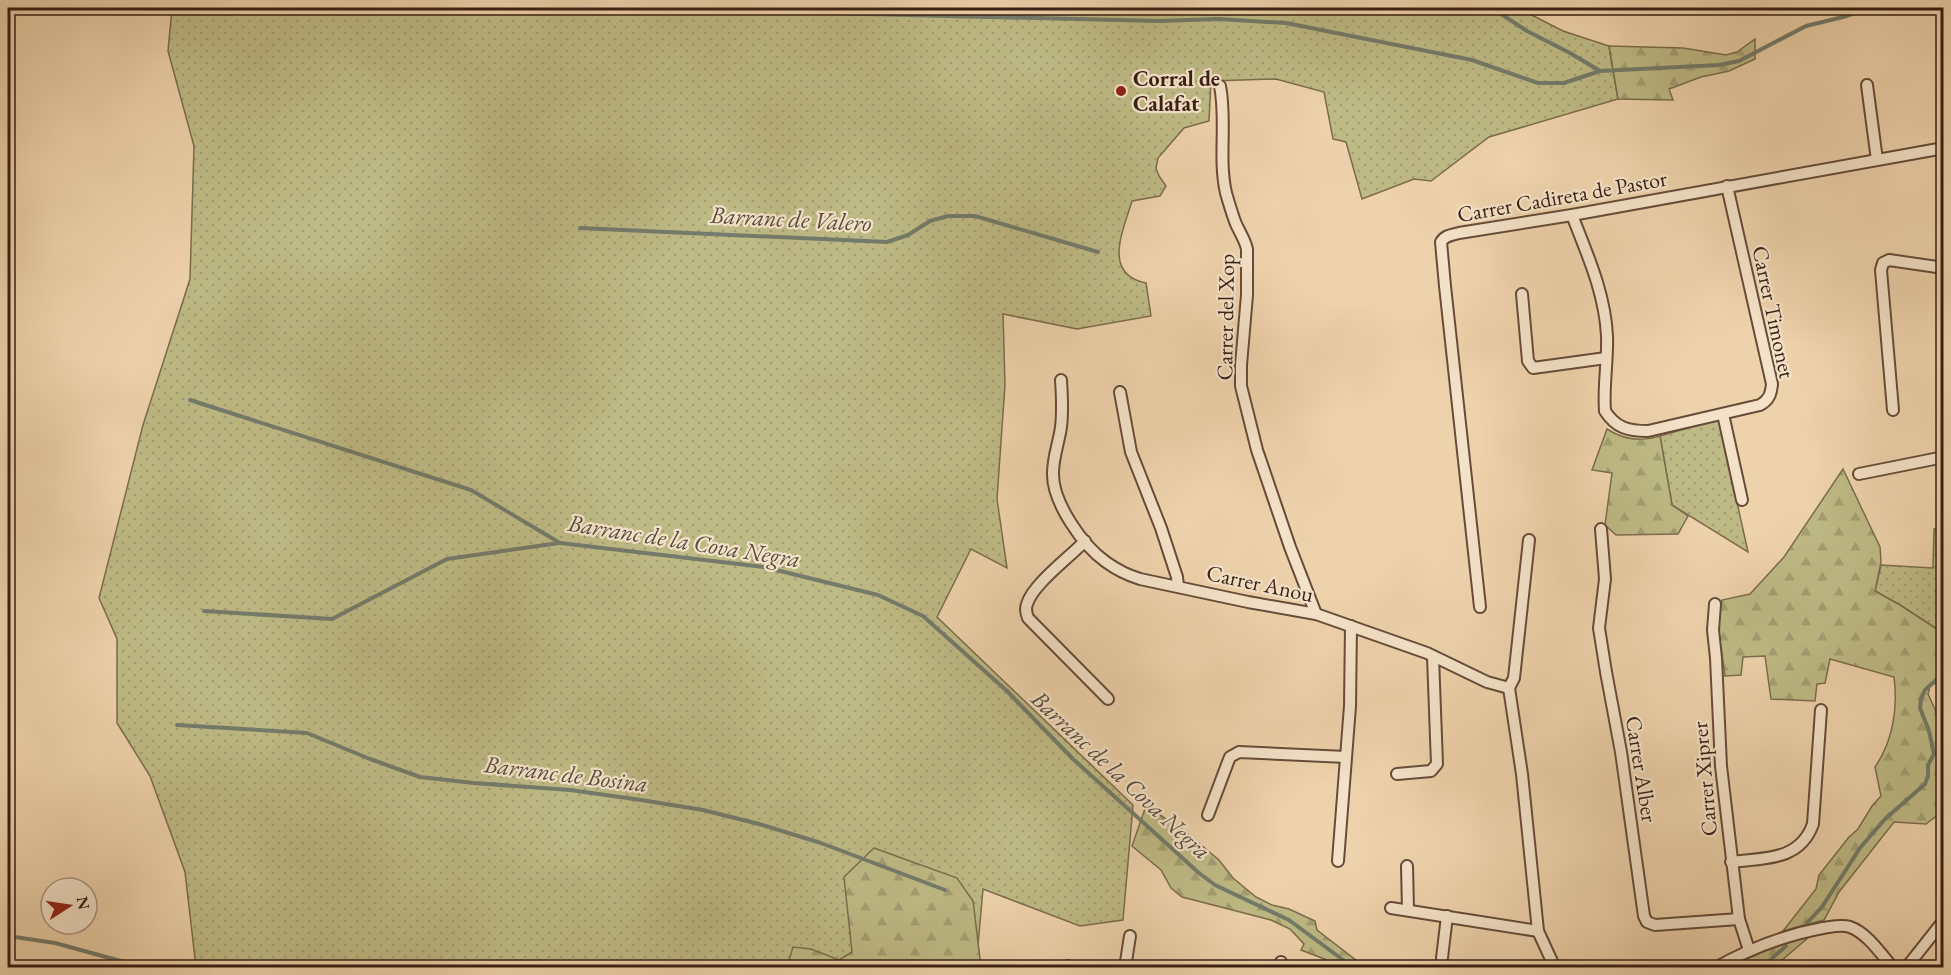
<svg xmlns="http://www.w3.org/2000/svg" width="1951" height="975" font-family="'EB Garamond',serif">
	<defs>
		<pattern id="grass-dots" width="8" height="8" patternUnits="userSpaceOnUse" patternTransform="scale(1.5)"><rect width="8" height="8" fill="#beba85"/><path d="M2 2h.1M6 6h.1" fill="none" stroke="#a49f72" stroke-width="1.8" stroke-linecap="round"/></pattern>
		<pattern id="forest-firs" width="22" height="20" patternUnits="userSpaceOnUse" patternTransform="scale(1.5)"><rect width="22" height="20" fill="#beba85"/><path d="M5 1l3.5 6h-7zM16 11l3.5 6h-7z" fill="#a49f72"/></pattern>
	</defs>
	<rect width="100%" height="100%" fill="#eed2ab"/>
	<filter id="stains"><feTurbulence type="fractalNoise" baseFrequency=".00333" numOctaves="4"/><feColorMatrix values="0 0 0 0 .2 0 0 0 0 .09 0 0 0 0 .02 0 0 0 .5 -.17"/></filter>
	<radialGradient id="worn" r=".72"><stop offset=".6" stop-color="#630" stop-opacity="0"/><stop offset="1" stop-color="#630" stop-opacity=".3"/></radialGradient>
	<!-- grass -->
	<g fill="url(#grass-dots)" stroke="#7c6c4c" stroke-width="1.5">
		<path d="M172,8H1518L1563,31L1609,46L1618,99L1489,137L1431,181L1414,179L1362,199L1346,142L1333,139L1324,92L1276,79L1211,81L1209,121L1184,128L1158,158L1156,168L1159,176L1166,186L1160,196L1132,201C1123,231 1102,274 1146,283L1151,316L1077,329L1003,314L1005,385L997,499L1007,568L971,549L937,617L1133,805L1123,920L1080,926L983,889L976,967H196L185,872L150,776L117,723V639L99,598L143,425L190,279L194,146L168,51Z"/>
		<polygon points="1716,420 1719,421 1748,552 1672,505 1660,436"/>
		<polygon points="1943,527 1943,633 1900,605 1875,591 1881,565 1933,568 1934,529"/>
	</g>
	<!-- forest -->
	<g fill="url(#forest-firs)" stroke="#7c6c4c" stroke-width="1.5">
		<polygon points="1755,39 1755,59 1729,71 1701,77 1669,89 1673,100 1618,99 1609,46 1683,48 1726,55 1737,52"/>
		<path d="M1607,429C1624,440 1641,442 1660,436L1672,505L1688,516L1678,534L1616,535L1605,525L1612,473L1592,470Z"/>
		<path d="M1843,469L1880,547L1881,562L1875,591L1900,605L1943,633V679L1930,686L1928,694L1943,727V811L1926,824L1894,822L1839,892L1824,920L1783,931L1816,889L1819,875L1849,837L1858,829L1872,806L1881,796L1875,767C1893,741 1898,708 1894,677L1830,659L1825,683L1817,684L1815,701L1771,699L1765,656L1743,657L1741,675L1725,676L1718,626L1722,600L1750,594L1784,557Z"/>
		<polygon points="1146,806 1182,829 1219,860 1233,878 1256,897 1272,905 1289,909 1315,921 1317,930 1365,967 1337,967 1327,960 1301,950 1304,944 1290,929 1271,920 1182,897 1171,888 1161,870 1132,846"/>
		<polygon points="874,848 957,878 973,901 981,967 787,967 793,947 811,949 839,960 852,952 844,877"/>
		<path d="M1809,937L1774,967L1727,968C1754,954 1780,944 1809,937Z"/>
	</g>
	<g fill="none" stroke-linecap="round" stroke-linejoin="round">
		<!-- stream -->
		<g stroke="#747b6a" stroke-width="4">
			<polyline points="692,8 824,13 1159,21 1218,19 1286,23 1472,60 1538,83 1564,83 1600,71 1719,65 1739,61 1806,26 1843,17 1870,8"/>
			<polyline points="1492,8 1527,31 1570,53 1600,71"/>
			<polyline points="580,228 887,242 908,235 930,221 948,216 975,216 1098,252"/>
			<polyline points="190,400 471,490 560,543 764,567 878,595 923,616 1007,691 1073,759 1199,873 1215,885 1289,920 1354,968"/>
			<polyline points="204,611 332,619 447,559 559,543"/>
			<polyline points="177,725 307,733 370,759 420,777 474,783 570,790 641,800 703,810 759,824 821,843 945,890"/>
			<polyline points="1807,923 1822,907 1860,848 1885,819 1925,784 1928,776 1928,765 1934,754 1929,731 1920,708 1921,699 1925,690 1937,679 1944,669"/>
			<polyline points="8,936 55,943 128,963 153,968"/>
			<polyline points="1761,968 1786,946"/>
		</g>
		<defs>
			<g id="minor">
				<polyline points="1867,85 1877,160"/>
				<path d="M1220,86C1227,121 1218,158 1226,193C1229,203 1232,214 1236,224C1240,233 1245,240 1247,249V295L1241,365V386L1257,450L1290,547L1316,614"/>
				<path d="M1572,215C1587,254 1605,293 1607,336C1608,361 1603,386 1605,411C1616,428 1628,431 1648,431L1760,405C1769,400 1771,394 1772,384L1727,186"/>
				<polyline points="1522,294 1528,361 1533,368 1606,358"/>
				<path d="M1061,380C1062,395 1063,411 1061,427C1059,442 1053,457 1053,473C1052,502 1083,546 1106,562C1117,570 1127,575 1140,579L1248,602L1316,614L1427,653L1487,682L1509,688"/>
				<polyline points="1120,392 1131,452 1161,528 1177,577 1178,586"/>
				<polyline points="1893,410 1881,270 1883,263 1889,260 1944,268"/>
				<polyline points="1723,414 1742,500"/>
				<polyline points="1859,474 1944,457"/>
				<polyline points="1601,529 1605,579 1599,628 1606,672 1621,752 1644,916 1647,922 1655,925 1739,919"/>
				<polyline points="1529,540 1514,678 1509,688 1522,774 1538,931 1555,968"/>
				<path d="M1085,541C1070,557 1033,584 1027,604C1025,609 1026,613 1028,618L1108,699"/>
				<polyline points="1715,604 1713,630 1716,658 1721,766 1739,919 1749,950"/>
				<path d="M1480,607L1445,286L1441,242C1445,235 1452,235 1459,233L1572,215L1944,148"/>
				<polyline points="1397,774 1431,771 1437,764 1433,657"/>
				<polyline points="1208,815 1228,762 1230,757 1239,752 1346,757"/>
				<polyline points="1338,861 1350,706 1351,626"/>
				<path d="M1731,862C1764,858 1800,861 1813,824L1821,710"/>
				<polyline points="1407,866 1408,910"/>
				<polyline points="1391,908 1538,931"/>
				<polyline points="1442,958 1447,916"/>
				<polyline points="1068,968 1068,966"/>
				<polyline points="1125,968 1130,936"/>
				<polyline points="1281,968 1281,962"/>
				<path d="M1715,968C1749,949 1784,935 1823,928C1831,927 1841,924 1850,927C1867,933 1881,954 1893,968"/>
				<polyline points="1906,968 1944,920"/>
			</g>
		</defs>
		<!-- minor casing -->
		<use href="#minor" stroke="#664c39" stroke-width="14"/>
		<!-- minor -->
		<use href="#minor" stroke="#f4e2c8" stroke-width="10"/>
	</g>
	<!-- markers -->
	<circle fill="#8f2418" stroke="#f4e2c8" stroke-width="2" cx="1121" cy="91" r="6"/>
	<g text-anchor="middle" stroke-width="4.5" stroke-linejoin="round" paint-order="stroke">
		<!-- poi labels -->
		<g font-size="22" font-weight="bold" fill="#391f13" stroke="#f4e2c8" text-anchor="start">
			<text x="1133" y="86">Corral de<tspan x="1133" dy="25">Calafat</tspan></text>
		</g>
		<!-- street labels -->
		<g font-size="22" fill="#391f13" stroke="#f4e2c8">
			<text transform="translate(1562 196) rotate(-10)" y="8">Carrer Cadireta de Pastor</text>
			<text transform="translate(1774 312) rotate(78)" y="8">Carrer Timonet</text>
			<text transform="translate(1225 317) rotate(-89)" y="8">Carrer del Xop</text>
			<text transform="translate(1260 583) rotate(12)" y="8">Carrer Anou</text>
			<text transform="translate(1642 769) rotate(81)" y="8">Carrer Alber</text>
			<text transform="translate(1704 779) rotate(-95)" y="8">Carrer Xiprer</text>
		</g>
		<!-- water labels -->
		<g font-size="24" font-style="italic" fill="#564d3e" stroke="#f4e2c8">
			<text transform="translate(791 219) rotate(3)" y="8">Barranc de Valero</text>
			<text transform="translate(684 541) rotate(9)" y="8">Barranc de la Cova Negra</text>
			<text transform="translate(566 774) rotate(7)" y="8">Barranc de Bosina</text>
			<text transform="translate(1121 775) rotate(43)" y="8">Barranc de la Cova Negra</text>
		</g>
	</g>
	<!-- margin -->
	<rect width="1951" height="975" fill="none" stroke="#eed2ab" stroke-width="30"/>
	<rect x="9" y="9" width="1933" height="957" fill="none" stroke="#391f13" stroke-width="3"/>
	<rect x="15" y="15" width="1921" height="945" fill="none" stroke="#391f13" stroke-width="1.5"/>
	<!-- north arrow -->
	<g transform="translate(69 906) rotate(78)"><circle r="28" fill="#f4e2c8" stroke="#a99480" stroke-width="1.5"/>
	<path d="M0-4.5L10 22L0 15L-10 22Z" fill="#8f2418"/>
	<text y="-9" font-size="16" font-weight="bold" text-anchor="middle" fill="#391f13">N</text>
	</g>
	<rect width="100%" height="100%" filter="url(#stains)"/>
	<rect width="100%" height="100%" fill="url(#worn)"/>
</svg>
